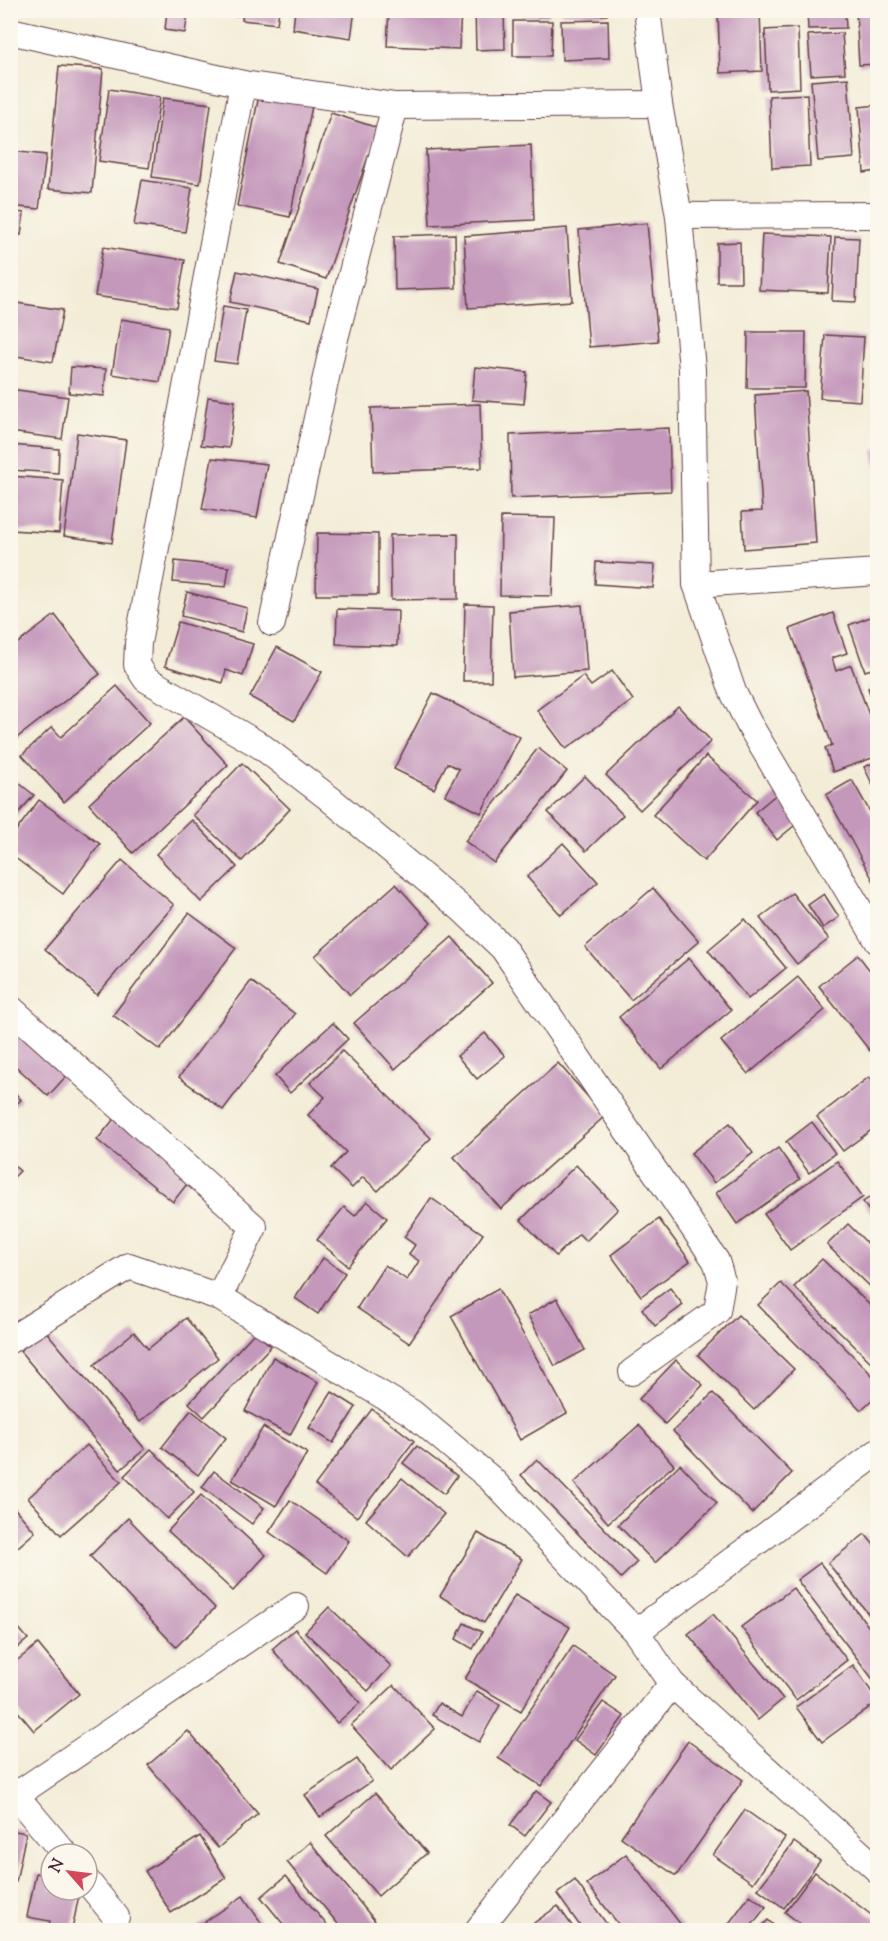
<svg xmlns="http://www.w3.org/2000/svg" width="888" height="1941" font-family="'Sorts Mill Goudy',serif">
	<rect width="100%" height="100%" fill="#fbf7ec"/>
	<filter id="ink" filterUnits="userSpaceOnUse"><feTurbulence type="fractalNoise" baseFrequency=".0167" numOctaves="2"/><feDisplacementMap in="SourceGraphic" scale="12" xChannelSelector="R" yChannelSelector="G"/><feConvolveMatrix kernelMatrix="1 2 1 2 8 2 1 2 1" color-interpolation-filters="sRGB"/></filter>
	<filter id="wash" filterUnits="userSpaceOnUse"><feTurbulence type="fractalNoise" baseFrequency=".008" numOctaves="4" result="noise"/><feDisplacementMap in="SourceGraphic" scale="24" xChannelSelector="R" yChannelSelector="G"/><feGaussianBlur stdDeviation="1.35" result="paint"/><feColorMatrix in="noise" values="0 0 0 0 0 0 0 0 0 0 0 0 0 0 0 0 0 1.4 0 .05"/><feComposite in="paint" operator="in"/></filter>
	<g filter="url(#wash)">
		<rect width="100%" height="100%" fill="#f3edd8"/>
		<g id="blocks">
			<!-- building -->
			<g fill="#c498bb">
				<polygon points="206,10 236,10 236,16"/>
				<polygon points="243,10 279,10 277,24 242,20"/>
				<polygon points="295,10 355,10 351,38 293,29"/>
				<polygon points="389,10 461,10 459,49 387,46"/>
				<polygon points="475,10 504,10 505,49 476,50"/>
				<polygon points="522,10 549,10 549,16 522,17"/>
				<polygon points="561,10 607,10 607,15 561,13"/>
				<polygon points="760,10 762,71 720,73 718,12"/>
				<polygon points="807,10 845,10 846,28 808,29"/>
				<polygon points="856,10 878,10 878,64 859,65"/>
				<polygon points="167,11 188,13 185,33 165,30"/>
				<polygon points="608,20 609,58 562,60 561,21"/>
				<polygon points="513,21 552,21 551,56 513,56"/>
				<polygon points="798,28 800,88 768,90 765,30"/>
				<polygon points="842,33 845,73 811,75 808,35"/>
				<polygon points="59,66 103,69 92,193 48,189"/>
				<polygon points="848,78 854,158 818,161 811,81"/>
				<polygon points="109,89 160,97 149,168 99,161"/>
				<polygon points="807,94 810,166 772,168 769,96"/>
				<polygon points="259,95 312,106 290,217 237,206"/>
				<polygon points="163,98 211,104 200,184 152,177"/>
				<polygon points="878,105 878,171 864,173 859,107"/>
				<polygon points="331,113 378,128 326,279 280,264"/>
				<polygon points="531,145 534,220 430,225 426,150"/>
				<polygon points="10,151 46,155 39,209 10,206"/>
				<polygon points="142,180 192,188 185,232 134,225"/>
				<polygon points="10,211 24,213 21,235 10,233"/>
				<polygon points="647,223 658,341 589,347 579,230"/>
				<polygon points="567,228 572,301 468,308 464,236"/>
				<polygon points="455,234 456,288 395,290 394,236"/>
				<polygon points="762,234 831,237 828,293 759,290"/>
				<polygon points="835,237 859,238 856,302 832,301"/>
				<polygon points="740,242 741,282 717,282 717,243"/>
				<polygon points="103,247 185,260 177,308 95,296"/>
				<polygon points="237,271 318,289 311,320 230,302"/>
				<polygon points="10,302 63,310 53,362 10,355"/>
				<polygon points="223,306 246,310 237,364 214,361"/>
				<polygon points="121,319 169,327 160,382 112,374"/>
				<polygon points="748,332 806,332 805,388 747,388"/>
				<polygon points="825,335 864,337 860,401 820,398"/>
				<polygon points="71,367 106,369 104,396 69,393"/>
				<polygon points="475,367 527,372 524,404 472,400"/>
				<polygon points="874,383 878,383 878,413 876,413"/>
				<polygon points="10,389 68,397 62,439 10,432"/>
				<polygon points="806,391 816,543 744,549 742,512 762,511 755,395"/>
				<polygon points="208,397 235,401 229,448 201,445"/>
				<polygon points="480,404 482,468 373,472 371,408"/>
				<polygon points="669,428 671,491 511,498 510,435"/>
				<polygon points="77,433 126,440 112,543 64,536"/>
				<polygon points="10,445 59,449 58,473 10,470"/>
				<polygon points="878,449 878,469 876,469 873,450"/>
				<polygon points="212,458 267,464 257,518 202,509"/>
				<polygon points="10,476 63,480 59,533 10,530"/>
				<polygon points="501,517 555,518 552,596 500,595"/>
				<polygon points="317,533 378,534 378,595 316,595"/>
				<polygon points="458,534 458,599 391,600 390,535"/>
				<polygon points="175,561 229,567 226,587 173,582"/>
				<polygon points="596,562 655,565 653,588 595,584"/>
				<polygon points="187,592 247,608 242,632 181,616"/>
				<polygon points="465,604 493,605 491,681 463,681"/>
				<polygon points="582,605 587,671 513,677 509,611"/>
				<polygon points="337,609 398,611 397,646 336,644"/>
				<polygon points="833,613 847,653 832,658 836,671 851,665 878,740 878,756 833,772 825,748 832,745 790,629"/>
				<polygon points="878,614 878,667 865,671 849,625"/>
				<polygon points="55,615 100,674 10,743 10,649"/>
				<polygon points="178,622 253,644 243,676 226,670 223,683 165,666"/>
				<polygon points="277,647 322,672 294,721 250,697"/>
				<polygon points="612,671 633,700 566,749 537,710 583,676 591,686"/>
				<polygon points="878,685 878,715 877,715 868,688"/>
				<polygon points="117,686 150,723 64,802 22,755 52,727 61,737"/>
				<polygon points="433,693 520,737 481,813 445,795 459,769 447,763 434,789 394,769"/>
				<polygon points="678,706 711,741 640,810 606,775"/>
				<polygon points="184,717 228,765 133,853 89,804"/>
				<polygon points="538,748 567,771 494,863 465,841"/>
				<polygon points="706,756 757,800 704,861 653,815"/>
				<polygon points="878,761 878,796 864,767"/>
				<polygon points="242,763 290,809 242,861 193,815"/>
				<polygon points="10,776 34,795 10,823"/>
				<polygon points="585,776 623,815 586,851 548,812"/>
				<polygon points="852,780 878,826 878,889 826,795"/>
				<polygon points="778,793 801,820 777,840 755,812"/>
				<polygon points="39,800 100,844 63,894 10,854 10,839"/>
				<polygon points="192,820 237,867 201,902 156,854"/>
				<polygon points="563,843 598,882 561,915 527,877"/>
				<polygon points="122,860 174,905 97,995 45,949"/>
				<polygon points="396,884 431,923 350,995 315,956"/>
				<polygon points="653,888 699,941 631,1000 585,947"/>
				<polygon points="792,893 829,939 797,964 760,918"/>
				<polygon points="824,894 839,917 823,928 808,905"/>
				<polygon points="189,913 236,948 160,1050 113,1015"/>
				<polygon points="745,919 786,968 748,999 708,950"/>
				<polygon points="452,937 492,983 395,1069 354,1023"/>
				<polygon points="858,955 878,981 878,1045 870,1051 819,986"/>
				<polygon points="689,958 731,1010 661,1069 619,1017"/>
				<polygon points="798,977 825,1010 748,1074 721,1041"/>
				<polygon points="251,981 295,1014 223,1110 179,1077"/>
				<polygon points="10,1019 69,1073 48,1096 10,1061"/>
				<polygon points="333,1023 348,1039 290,1093 275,1076"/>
				<polygon points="485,1033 505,1056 477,1079 457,1056"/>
				<polygon points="342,1051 431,1138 378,1191 363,1177 352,1188 331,1168 346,1152 308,1115 325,1097 310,1083"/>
				<polygon points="558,1063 605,1116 501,1209 454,1157"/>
				<polygon points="869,1077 878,1088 878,1125 843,1151 817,1117"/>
				<polygon points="10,1087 21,1100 10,1109"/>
				<polygon points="118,1114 194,1175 173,1202 97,1140"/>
				<polygon points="812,1122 835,1153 809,1173 786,1142"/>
				<polygon points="730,1123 753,1153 714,1183 691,1153"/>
				<polygon points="778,1148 800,1179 737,1224 716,1193"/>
				<polygon points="837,1161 863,1197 790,1250 764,1214"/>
				<polygon points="10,1162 20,1171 10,1181"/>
				<polygon points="576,1165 618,1209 586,1241 579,1234 556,1256 521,1220"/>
				<polygon points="878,1192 878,1224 863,1202"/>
				<polygon points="431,1198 483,1234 409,1343 357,1308 385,1265 407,1280 419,1261 409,1254 415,1245 404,1237"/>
				<polygon points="367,1201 387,1218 348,1266 317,1240 344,1207 355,1216"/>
				<polygon points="659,1219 690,1261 641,1296 611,1255"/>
				<polygon points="848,1224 878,1254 878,1294 827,1245"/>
				<polygon points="323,1258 345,1273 318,1314 295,1298"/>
				<polygon points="822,1259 878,1313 878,1369 794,1287"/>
				<polygon points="781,1283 878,1381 878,1394 861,1410 758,1305"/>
				<polygon points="670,1288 683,1305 655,1326 642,1309"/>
				<polygon points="498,1289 567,1413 520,1440 451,1316"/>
				<polygon points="557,1298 585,1350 555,1366 528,1315"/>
				<polygon points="738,1315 794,1369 754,1410 698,1355"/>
				<polygon points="186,1318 218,1358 140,1422 94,1365 134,1332 148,1349"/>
				<polygon points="44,1329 145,1449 120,1470 20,1351"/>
				<polygon points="255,1332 271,1346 204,1417 189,1403"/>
				<polygon points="273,1357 318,1382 290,1435 245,1411"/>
				<polygon points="676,1360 703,1385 665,1424 639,1399"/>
				<polygon points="332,1392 356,1407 333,1443 309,1428"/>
				<polygon points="713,1393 792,1473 752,1513 673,1431"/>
				<polygon points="372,1409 414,1441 357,1517 315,1485"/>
				<polygon points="191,1410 226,1438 198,1475 162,1447"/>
				<polygon points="639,1425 674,1465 608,1523 574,1483"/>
				<polygon points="263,1427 307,1453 276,1506 232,1480"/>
				<polygon points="87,1445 121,1482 61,1535 28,1498"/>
				<polygon points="417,1446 457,1476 444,1494 403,1463"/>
				<polygon points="151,1449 194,1492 167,1519 124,1476"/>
				<polygon points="537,1459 637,1562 621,1578 521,1475"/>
				<polygon points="680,1464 717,1503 655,1563 618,1525"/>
				<polygon points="214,1471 264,1508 252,1524 202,1487"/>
				<polygon points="402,1478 444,1514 408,1557 366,1520"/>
				<polygon points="201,1495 266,1555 233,1591 168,1531"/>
				<polygon points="290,1500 349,1541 327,1573 269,1532"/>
				<polygon points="10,1503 35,1532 10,1554"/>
				<polygon points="128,1518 215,1608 176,1647 90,1556"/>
				<polygon points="478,1533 522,1559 484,1623 440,1596"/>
				<polygon points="865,1534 878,1550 878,1626 828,1563"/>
				<polygon points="820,1563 878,1639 878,1680 875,1682 797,1580"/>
				<polygon points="793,1588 847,1660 796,1700 741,1627"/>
				<polygon points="515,1595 570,1627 521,1711 465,1679"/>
				<polygon points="329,1607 391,1666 368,1691 305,1632"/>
				<polygon points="713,1614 783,1699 758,1720 688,1634"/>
				<polygon points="10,1618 28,1639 10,1654"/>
				<polygon points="464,1623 482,1632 473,1649 456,1639"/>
				<polygon points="295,1629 360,1703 337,1723 272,1649"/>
				<polygon points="38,1644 79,1694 34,1731 10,1702 10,1666"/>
				<polygon points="573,1646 615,1675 541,1786 498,1758"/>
				<polygon points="853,1665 878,1701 822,1742 796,1707"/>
				<polygon points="394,1685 435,1729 391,1770 351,1725"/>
				<polygon points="477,1691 500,1705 479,1742 432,1715 439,1703 462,1717"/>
				<polygon points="603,1702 624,1716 596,1755 575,1740"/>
				<polygon points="188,1731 258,1814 218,1848 148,1765"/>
				<polygon points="688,1741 743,1780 676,1876 621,1837"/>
				<polygon points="357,1759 372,1781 320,1817 305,1795"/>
				<polygon points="536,1791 551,1802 525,1836 510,1825"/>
				<polygon points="375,1793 427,1853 378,1896 326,1836"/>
				<polygon points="745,1810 785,1838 753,1883 713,1855"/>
				<polygon points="10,1830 26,1833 16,1882 10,1881"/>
				<polygon points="200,1836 226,1878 171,1913 145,1871"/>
				<polygon points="310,1842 375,1921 364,1930 343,1930 287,1862"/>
				<polygon points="794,1842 820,1861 784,1908 758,1889"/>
				<polygon points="626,1854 685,1930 623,1930 587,1884"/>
				<polygon points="815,1872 878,1920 878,1930 808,1930 785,1912"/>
				<polygon points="36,1873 51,1876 51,1890 80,1890 72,1930 49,1926 50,1921 27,1917"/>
				<polygon points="286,1876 331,1930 288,1930 261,1897"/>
				<polygon points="575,1880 611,1930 583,1930 557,1894"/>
				<polygon points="750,1895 766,1907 748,1930 724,1930"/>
				<polygon points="243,1896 266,1930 193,1930"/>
				<polygon points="558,1906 575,1930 539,1930 534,1923"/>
				<polygon points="768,1920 779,1930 758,1930"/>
			</g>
		</g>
	</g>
	<g filter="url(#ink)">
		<use href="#blocks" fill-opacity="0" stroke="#633e45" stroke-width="1.5"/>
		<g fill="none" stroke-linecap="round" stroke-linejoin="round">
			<defs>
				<g id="minor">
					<polyline points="647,10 659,104 679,216 692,370 696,584 733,692 749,724 878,941"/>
					<polyline points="10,31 243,84 395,106 659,104"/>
					<polyline points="243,84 138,643 137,665 146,679 261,746 329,798 463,910 503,948 716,1261 722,1281 717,1311 632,1372"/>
					<polyline points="679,216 878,215"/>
					<polyline points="696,584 878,572"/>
					<polyline points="272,623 332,350 395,106"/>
					<polyline points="10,1008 254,1227 219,1297"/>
					<polyline points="10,1340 129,1266 219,1297 412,1413 491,1479 636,1632 672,1684 878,1870"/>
					<polyline points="636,1632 878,1452"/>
					<polyline points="10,1789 65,1854"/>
					<polyline points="16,1795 296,1606"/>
					<polyline points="87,1881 116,1917"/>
					<polyline points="478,1930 672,1684"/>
				</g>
			</defs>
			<!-- minor casing -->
			<use href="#minor" stroke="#633e45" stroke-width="28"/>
			<!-- minor -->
			<use href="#minor" stroke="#fff" stroke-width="26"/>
		</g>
	</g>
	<!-- margin -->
	<rect width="888" height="1941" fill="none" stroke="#fbf7ec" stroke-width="36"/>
	<!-- north arrow -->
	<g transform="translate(69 1872) rotate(298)"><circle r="28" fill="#fbf7ec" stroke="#b4a19f" stroke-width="1.5"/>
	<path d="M0-4.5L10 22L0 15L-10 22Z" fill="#d1495b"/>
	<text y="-9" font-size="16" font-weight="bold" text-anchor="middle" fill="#4a1f2b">N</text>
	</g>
</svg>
